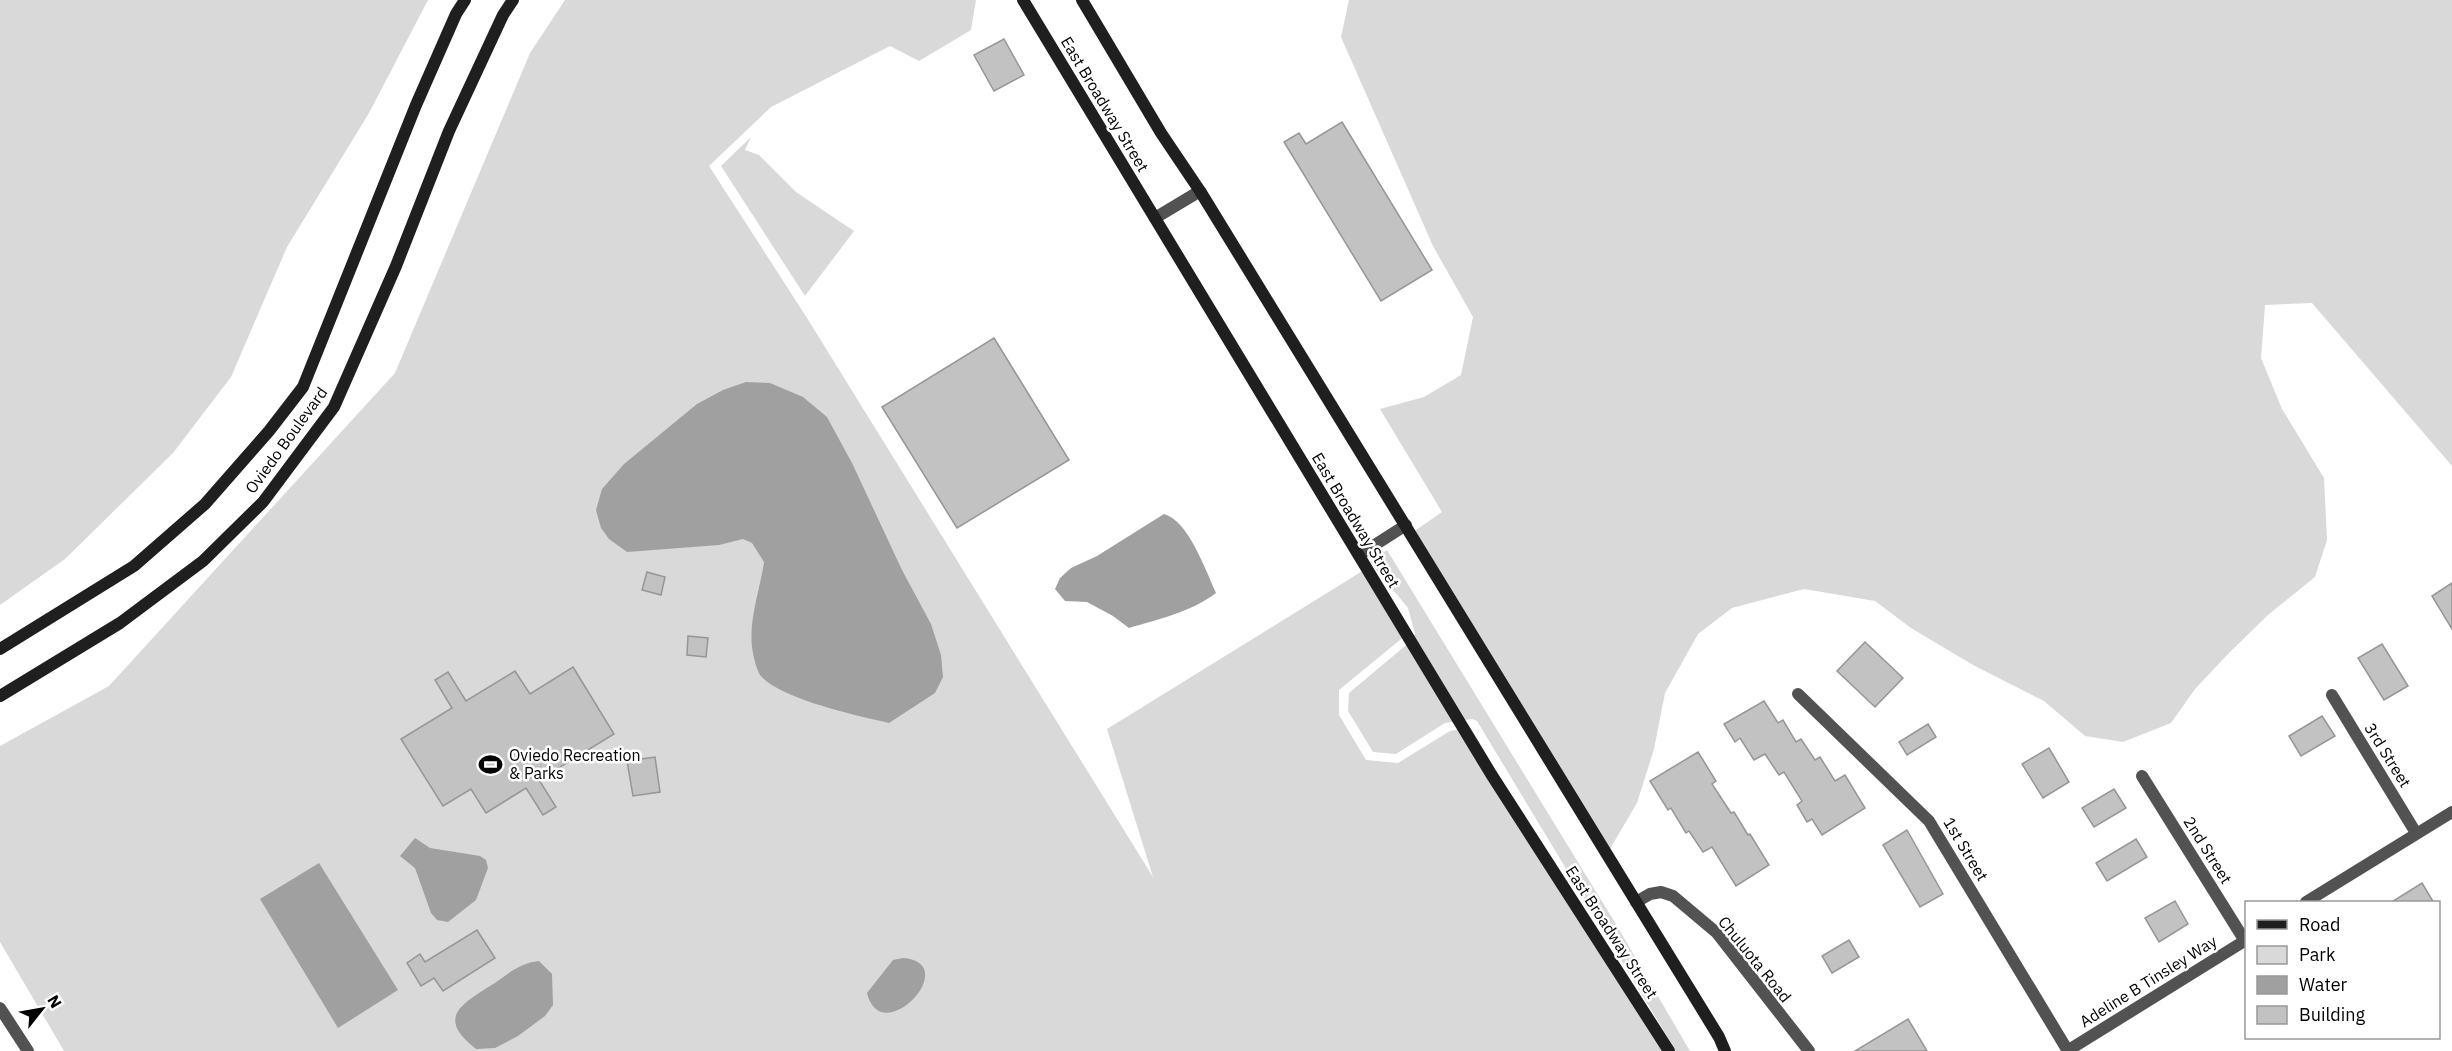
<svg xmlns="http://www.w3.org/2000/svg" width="2452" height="1051" font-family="'IBM Plex Sans',sans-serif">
	<rect width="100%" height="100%" fill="#fff"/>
	<!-- green -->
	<g fill="#d9d9d9">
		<polygon points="0,0 428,0 369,113 287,247 231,377 173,453 65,559 0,605"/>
		<polygon points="565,0 976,0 971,30 919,61 890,46 771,107 709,166 807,318 1153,877 1107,729 1364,570 1406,635 1339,690 1339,715 1366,760 1398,763 1450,731 1470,727 1665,1051 64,1051 0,942 0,746 109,686 395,373 530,53"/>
		<polygon points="1349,0 2452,0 2452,466 2312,303 2265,305 2261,358 2282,409 2324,478 2327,540 2315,577 2268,615 2228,654 2195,689 2171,723 2123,742 2085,736 2044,701 1973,665 1911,628 1875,601 1804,589 1732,608 1698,634 1665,693 1654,749 1637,803 1604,859 1406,537 1442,512 1380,409 1424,397 1461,375 1473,317 1433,246 1341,37"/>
		<polygon points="751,137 745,150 759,155 796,192 854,231 805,296 721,166"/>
		<polygon points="1387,550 1617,926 1690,1051 1676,1051 1477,721 1472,719 1445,723 1396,754 1373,752 1348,711 1349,693 1411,641 1415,634 1408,608 1370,562"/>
	</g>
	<!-- water -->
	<g fill="#a0a0a0">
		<path d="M746,382L770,383L803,397L827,417L852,463L902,570L931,624L941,655L943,677L935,693L889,723C859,716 779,699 760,675C757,670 754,659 753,653C747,623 760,591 764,562L752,543L743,539L719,545L627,552L609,539L601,528L596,510L602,489L624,464L697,404L723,390Z"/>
		<path d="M1164,514C1188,520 1206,571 1216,593C1191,612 1159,619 1129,628L1113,616L1087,602L1065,601L1055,589L1060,578L1071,568L1097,556Z"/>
		<polygon points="415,838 430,848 480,856 486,860 488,868 476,900 448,922 437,920 431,913 415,868 400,856"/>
		<polygon points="319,863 398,990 338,1028 260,899"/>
		<path d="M903,958C964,963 881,1051 867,993L893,960Z"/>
		<path d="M539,961L552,974L553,1005L545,1016L518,1036L495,1048L476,1049C438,1019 458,1006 490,986C506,976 518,963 539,961Z"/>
	</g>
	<!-- building -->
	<g fill="#c2c2c2" stroke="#969696" stroke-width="1.5">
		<polygon points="1004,39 1024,75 994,91 974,55"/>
		<polygon points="1342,122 1432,270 1381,301 1284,142 1299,133 1306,144"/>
		<polygon points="994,338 1069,460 957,528 882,407"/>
		<polygon points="647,572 665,577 661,595 642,590"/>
		<polygon points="2452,583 2452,629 2432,596"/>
		<polygon points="688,636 708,638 706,657 687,655"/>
		<polygon points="1865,642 1903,678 1875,707 1837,671"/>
		<polygon points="2382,644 2408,686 2384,700 2358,658"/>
		<polygon points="573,667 614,734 539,780 556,807 543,815 526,788 486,813 471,789 443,806 401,739 452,708 435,680 448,672 466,701 515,671 530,694"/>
		<polygon points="1764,701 1778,723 1783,720 1796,742 1801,739 1815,760 1820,757 1835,781 1845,775 1865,808 1822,835 1812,819 1807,822 1797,805 1802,801 1784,772 1779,775 1765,754 1754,760 1740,738 1735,742 1724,724"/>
		<polygon points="2322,716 2335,736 2301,756 2289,736"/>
		<polygon points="1928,724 1936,737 1907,755 1899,742"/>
		<polygon points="2049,748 2069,782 2043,798 2022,764"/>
		<polygon points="1698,752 1716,781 1712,784 1731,813 1734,812 1748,835 1750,834 1769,865 1736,886 1712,847 1703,852 1689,831 1686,833 1671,808 1668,810 1650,781"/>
		<polygon points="655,757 660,792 633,796 627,761"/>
		<polygon points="2114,789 2126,808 2094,827 2082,808"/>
		<polygon points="1907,830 1943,894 1920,907 1883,845"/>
		<polygon points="2136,839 2147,857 2107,881 2096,863"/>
		<polygon points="2422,883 2434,903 2390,903"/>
		<polygon points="2175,901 2188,924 2159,942 2145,918"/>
		<polygon points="477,930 495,958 443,991 434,978 421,986 407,963 420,954 425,962"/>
		<polygon points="1849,940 1859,957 1832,973 1822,956"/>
		<polygon points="1908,1019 1927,1051 1855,1051"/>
	</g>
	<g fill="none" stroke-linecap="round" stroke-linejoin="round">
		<!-- lane -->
		<g stroke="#525252" stroke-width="12">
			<polyline points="1155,218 1200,191"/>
			<polyline points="1359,555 1406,525"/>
			<polyline points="0,1008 28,1051"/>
		</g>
		<!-- street -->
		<g stroke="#525252" stroke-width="12">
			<polyline points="1798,694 1929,821 2068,1051"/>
			<polyline points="2332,695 2416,833"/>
			<polyline points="2142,776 2245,941"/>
			<polyline points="1636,902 1650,894 1661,892 1673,896 1717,933 1809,1051"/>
			<polyline points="2306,902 2452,812"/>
			<polyline points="2067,1051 2246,940"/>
		</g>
		<!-- secondary -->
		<g stroke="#1f1f1f" stroke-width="12">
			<polyline points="1023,0 1491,774 1669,1051"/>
			<polyline points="1082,0 1161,133 1200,191 1719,1037 1725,1051"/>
			<polyline points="0,649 134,566 205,504 269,431 303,387 416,105 456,14 465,0"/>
			<polyline points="0,696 120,623 203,561 263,502 334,407 396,266 449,131 503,15 513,0"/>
		</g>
	</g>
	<!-- icons -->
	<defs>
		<symbol id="stadium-bare" viewBox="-9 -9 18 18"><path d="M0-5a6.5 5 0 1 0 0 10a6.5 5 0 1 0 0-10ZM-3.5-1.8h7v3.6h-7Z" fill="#000" stroke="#fff" stroke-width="2.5" paint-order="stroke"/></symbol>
	</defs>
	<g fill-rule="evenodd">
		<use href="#stadium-bare" x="474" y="748" width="33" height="33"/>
	</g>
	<g text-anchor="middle" stroke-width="5" stroke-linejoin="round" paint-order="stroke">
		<!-- street labels -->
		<g font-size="16" fill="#000" stroke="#fff">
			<text transform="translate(1105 104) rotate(59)" y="6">East Broadway Street</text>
			<text transform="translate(286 440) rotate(-54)" y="6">Oviedo Boulevard</text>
			<text transform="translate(1356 520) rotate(59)" y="6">East Broadway Street</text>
			<text transform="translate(2388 755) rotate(58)" y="6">3rd Street</text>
			<text transform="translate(1966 849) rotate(59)" y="6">1st Street</text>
			<text transform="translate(2208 850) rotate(58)" y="6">2nd Street</text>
			<text transform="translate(1612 932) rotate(57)" y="6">East Broadway Street</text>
			<text transform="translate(1755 959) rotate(51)" y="6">Chuluota Road</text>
			<text transform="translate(2148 981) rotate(-32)" y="6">Adeline B Tinsley Way</text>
		</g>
		<!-- poi labels -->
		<g font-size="16" fill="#000" stroke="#fff" text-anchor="start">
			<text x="509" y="761">Oviedo Recreation<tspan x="509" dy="18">&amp; Parks</tspan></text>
		</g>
	</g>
	<!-- legend -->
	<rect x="2245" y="901" width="195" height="138" fill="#ffffff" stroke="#999999" stroke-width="1.5"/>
	<rect x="2257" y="920" width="30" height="9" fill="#1f1f1f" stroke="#999999" stroke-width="1.5"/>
	<text x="2299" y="931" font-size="18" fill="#000000">Road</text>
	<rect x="2257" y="946" width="30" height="18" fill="#d9d9d9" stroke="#999999" stroke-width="1.5"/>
	<text x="2299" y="961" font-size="18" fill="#000000">Park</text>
	<rect x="2257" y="976" width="30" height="18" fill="#a0a0a0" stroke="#999999" stroke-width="1.5"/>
	<text x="2299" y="991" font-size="18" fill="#000000">Water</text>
	<rect x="2257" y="1006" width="30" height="18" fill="#c2c2c2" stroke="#999999" stroke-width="1.5"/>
	<text x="2299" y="1021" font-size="18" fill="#000000">Building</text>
	<!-- north arrow -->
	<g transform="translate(42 1009) rotate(59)" stroke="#ffffff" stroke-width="4.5" paint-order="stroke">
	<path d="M0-4.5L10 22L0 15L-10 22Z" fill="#000000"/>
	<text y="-9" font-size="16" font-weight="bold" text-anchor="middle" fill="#000000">N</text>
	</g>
</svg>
